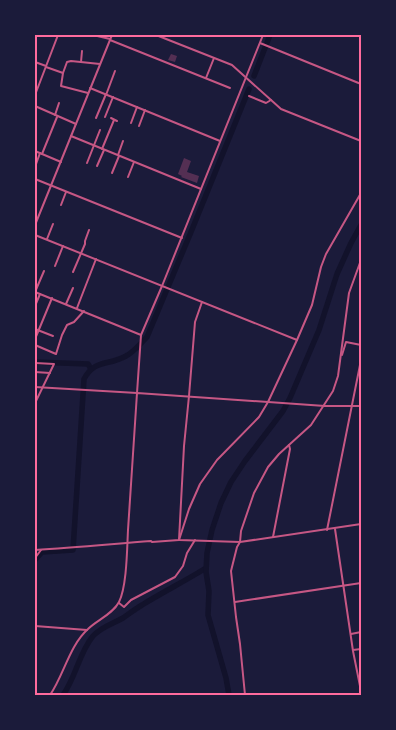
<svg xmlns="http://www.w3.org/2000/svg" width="396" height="730" font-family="'Golos Text',sans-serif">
	<rect width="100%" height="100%" fill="#1b1b3a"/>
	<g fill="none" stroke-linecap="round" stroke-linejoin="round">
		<!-- river -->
		<g stroke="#12122b" stroke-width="5.5">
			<polyline points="254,76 270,35"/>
			<polyline points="35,362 88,364 91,369"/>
			<path d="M35,560L42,552L73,550L84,379C95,359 108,366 126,356C134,352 140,344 147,337L191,232L249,89"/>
			<path d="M63,695C76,677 79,653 93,636C101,627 112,624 123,618C129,614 135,609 142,605C163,592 185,581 206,568"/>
			<polyline points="229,695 226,678 208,615 209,591 206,572 207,553 212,530 221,503 231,482 245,461 283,411 290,398 319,330 337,274 351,243 361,225"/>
		</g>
	</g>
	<!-- building -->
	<g fill="#542f53">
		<polygon points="171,54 177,56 175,62 168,60"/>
		<polygon points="184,158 191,161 187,172 199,176 197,183 181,177 182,176 178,174"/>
	</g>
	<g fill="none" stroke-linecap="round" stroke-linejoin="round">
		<!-- minor -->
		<g stroke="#c65784" stroke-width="2">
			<polyline points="93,35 110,39"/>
			<polyline points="110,40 230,88"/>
			<polyline points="260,43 361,84"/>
			<polyline points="35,62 46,66"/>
			<polyline points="81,62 82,51"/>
			<polyline points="46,67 63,73 61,86 88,93"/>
			<polyline points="63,73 67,62 71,61 100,64"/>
			<polyline points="206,78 214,58"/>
			<polyline points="90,88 220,141"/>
			<polyline points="35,95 58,35"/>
			<polyline points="106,95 115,71"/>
			<polyline points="249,96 266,103 271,100 281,109 361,141"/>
			<polyline points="35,106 76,124"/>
			<polyline points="55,115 59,103"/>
			<polyline points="105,117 113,97"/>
			<polyline points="96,118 106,94"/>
			<polyline points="111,118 117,121"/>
			<polyline points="131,123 137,107"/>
			<polyline points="139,126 145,110"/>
			<polyline points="71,136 201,189"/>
			<polyline points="102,149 114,120"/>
			<polyline points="35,151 61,162"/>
			<polyline points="42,154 57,117"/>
			<polyline points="118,155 123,141"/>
			<polyline points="87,163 100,130"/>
			<polyline points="97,166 104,150"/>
			<polyline points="35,167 40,153"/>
			<polyline points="112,173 119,156"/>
			<polyline points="128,177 134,162"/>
			<polyline points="35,179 182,238"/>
			<polyline points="361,193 326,254 321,267 312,305 297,340 268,402 259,417 217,460 200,484 189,509 179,540 240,542 361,524"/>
			<polyline points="61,205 66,192"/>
			<polyline points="35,225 112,35"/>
			<polyline points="35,235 297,340"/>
			<polyline points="47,239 53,224"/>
			<polyline points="35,256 36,256"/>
			<polyline points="55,266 63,246"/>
			<polyline points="73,272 85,244 85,241 89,230"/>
			<polyline points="35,292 141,335"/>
			<polyline points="35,292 44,271"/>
			<polyline points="66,304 73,288"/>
			<polyline points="35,306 40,294"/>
			<polyline points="77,308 96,259"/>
			<polyline points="35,329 53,336"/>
			<polyline points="35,339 52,298"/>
			<polyline points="35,345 56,354 62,335 67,325 74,322 84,311"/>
			<polyline points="342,355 346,342 361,345"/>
			<polyline points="35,363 54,364 35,403"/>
			<polyline points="35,372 50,373"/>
			<polyline points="335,529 353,651 361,691"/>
			<polyline points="327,530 361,360"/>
			<polyline points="273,537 290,449 289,445"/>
			<path d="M35,550C74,548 112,544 151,541L152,542L179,540L184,446L189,396L195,322L202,302"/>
			<polyline points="35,558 41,550"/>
			<polyline points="235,602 361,583"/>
			<polyline points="119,603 124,607 131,600 175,577 183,566 187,553 195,540"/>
			<polyline points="35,626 87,630"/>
			<polyline points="351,634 361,632"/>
			<polyline points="353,650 361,649"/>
			<polyline points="245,695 240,644 236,617 231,571 237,547 240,542 241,531 254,493 268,467 279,454 311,425 333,391 338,376 349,293 361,260"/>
		</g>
		<!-- tertiary -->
		<g stroke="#c65784" stroke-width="2">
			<polyline points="156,35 232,65 271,100"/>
			<polyline points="35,387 137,393 141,335 162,286 263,35"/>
			<path d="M50,695C64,675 69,646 88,629C97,620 113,614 119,602C127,586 127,548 128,530C131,484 134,439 137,393L325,406H361"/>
		</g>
	</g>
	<!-- border -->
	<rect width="396" height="730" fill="none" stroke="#1b1b3a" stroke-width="72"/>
	<rect x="36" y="36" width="324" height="658" fill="none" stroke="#ff6b9d" stroke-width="2"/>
</svg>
